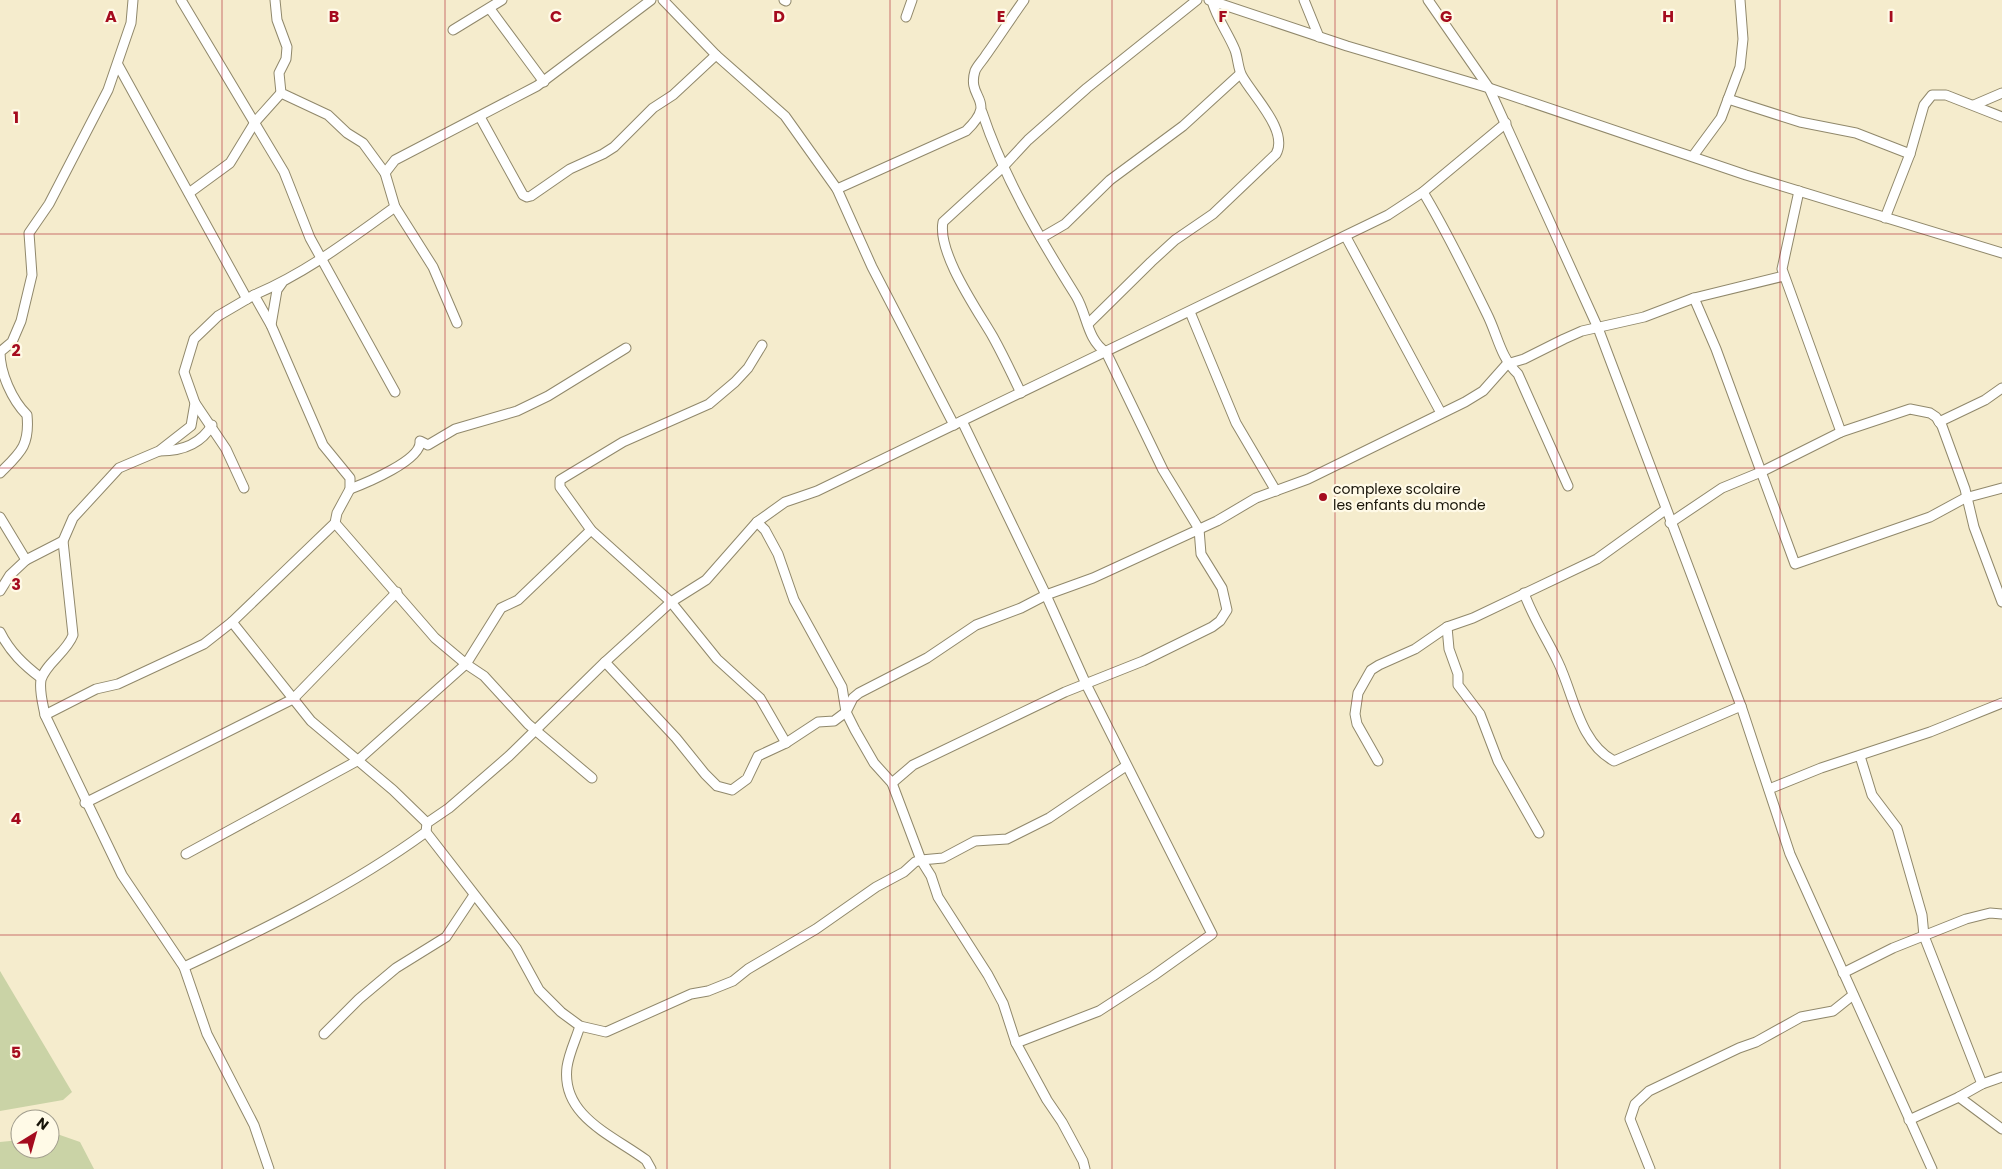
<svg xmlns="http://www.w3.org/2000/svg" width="2002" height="1169" font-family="Poppins,sans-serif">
	<rect width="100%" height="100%" fill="#f5eccd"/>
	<!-- green -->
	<g fill="#cad3a6">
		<polygon points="0,971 72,1092 63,1100 0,1111"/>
		<polygon points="60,1135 80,1142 94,1169 0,1169 0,1142 20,1140 20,1149 50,1149 50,1136"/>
	</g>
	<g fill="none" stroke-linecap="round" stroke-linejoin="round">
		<defs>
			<g id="minor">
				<polyline points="181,0 284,172 310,238 395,392"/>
				<polyline points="275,0 277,20 287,47 286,59 279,73 281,93 328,115 347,133 363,143 385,173"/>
				<polyline points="663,0 716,55 785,116 837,189 872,267 954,425"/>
				<polyline points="784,0 786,1"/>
				<polyline points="1209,0 1347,46 1489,88 1746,175 2002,253"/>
				<polyline points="1304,0 1319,37"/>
				<polyline points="1428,0 1489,88 1598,328 1741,706 1790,854 1932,1169"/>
				<polyline points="490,9 544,82"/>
				<polyline points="906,17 912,0"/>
				<polyline points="453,30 502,0"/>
				<polyline points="118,65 247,299 254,295 271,325 323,445 350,478 350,489 337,513 335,523 232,622 311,721 393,790 427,823"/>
				<polyline points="1728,99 1800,122 1856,133 1910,154"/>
				<polyline points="1974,105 2002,93"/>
				<polyline points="480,117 523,195 527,197 531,196 570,169 603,154 614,147 653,108 673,95 716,55"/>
				<polyline points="1693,156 1721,118 1740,67 1743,39 1740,0"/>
				<path d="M837,189L966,131C999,99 966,100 975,71C977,66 983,60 986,55C999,37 1011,18 1024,0"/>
				<polyline points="1799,191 1782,269 1841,432"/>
				<path d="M1423,192C1447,232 1467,273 1487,314C1498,336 1500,357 1518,374L1568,486"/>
				<polyline points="189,193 230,163 255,122 281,93"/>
				<polyline points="395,207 433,267 457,323"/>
				<polyline points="1885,218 1910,154 1924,105 1932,95 1946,95 2002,117"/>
				<polyline points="1346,237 1441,413"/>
				<polyline points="1041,238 1065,224 1110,180 1183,126 1240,74"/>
				<path d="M254,295C306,273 349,240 395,207L385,173L395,160L537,86L651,0"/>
				<polyline points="1694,298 1716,349 1795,564 1930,517 1965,498 2002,488"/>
				<path d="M247,299L218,316L194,339L184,372L195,403L191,426L159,451L119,468L73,518L63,541L73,635C67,652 45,664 41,680C39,691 43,704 45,715L122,875L184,967L207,1034L254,1125L269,1169"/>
				<polyline points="1190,312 1236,423 1276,491"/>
				<path d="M1088,324L1151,262L1175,240L1213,214L1276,154C1289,131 1253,96 1242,76C1238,69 1238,58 1235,50C1228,33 1217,19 1212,1"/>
				<polyline points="271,325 277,290 282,283"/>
				<polyline points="762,345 748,368 735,382 709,404 623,442 560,480 560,487 591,530 671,602 717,659 760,698 786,743"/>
				<path d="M1021,393C1012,374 1003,355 993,337C978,311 937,253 943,222L1002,168L1028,140L1087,88L1197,0"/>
				<polyline points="195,403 226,449 244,488"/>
				<polyline points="962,421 1046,595 1086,684 1212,934 1153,976 1099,1011 1016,1043"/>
				<polyline points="1939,422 1985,400 2002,388"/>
				<path d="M160,451C181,451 201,444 212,425"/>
				<path d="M0,473C20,453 30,446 27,415C12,400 0,373 0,352L12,342L21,321L32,275L29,233L49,204L108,90L131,23L133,0"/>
				<path d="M350,489C366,483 422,460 420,441L428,445L455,429L517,411L548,396L626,348"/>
				<polyline points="0,517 26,560 63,541"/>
				<polyline points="757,522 765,530 778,554 794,600 842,687 846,712 855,730 874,763 892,783 921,860 943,858 975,841 1007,839 1049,818 1126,766"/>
				<polyline points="335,523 435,638 466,664 501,608 518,600 591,530"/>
				<polyline points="1670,523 1722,488 1761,472 1841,432 1910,409 1930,413 1936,417 1942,426 1965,489 1974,527 2002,602"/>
				<polyline points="0,591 10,575 26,560"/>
				<path d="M1524,593C1533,618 1547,639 1558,662C1574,695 1579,742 1614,761L1741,706"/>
				<polyline points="1447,627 1449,649 1458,674 1458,685 1480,714 1498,761 1539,833"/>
				<path d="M0,632C10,652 24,665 41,678"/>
				<polyline points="605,662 676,738 705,774 717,786 732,790 747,779 758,756 786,743 818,722 834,721 846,712 853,698 859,693 927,658 976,625 1021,608 1046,595 1093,578 1217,521 1256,498 1308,479 1465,402 1483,391 1507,364 1524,359 1564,339 1582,331 1644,317 1694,298 1784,276"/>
				<polyline points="45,715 96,689 118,684 204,644 232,622"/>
				<polyline points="1860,756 1872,795 1897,828 1922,915 1924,936 1982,1084"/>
				<polyline points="1378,761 1357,724 1355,714 1358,693 1371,670 1379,665 1415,649 1447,627 1473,618 1597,559 1665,510"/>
				<path d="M892,783L913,765L1065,692L1143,661L1212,627L1220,621L1227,610L1222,588L1201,554L1199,529L1163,470L1106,352C1087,340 1087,314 1076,296C1039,237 1004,178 982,112"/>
				<polyline points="1769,789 1821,768 1930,732 2002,703"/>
				<polyline points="85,803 293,699 397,592"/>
				<polyline points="426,832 516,948 539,990 561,1012 580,1026 606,1032 691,994 708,991 733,981 748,969 816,929 876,887 904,872 915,862 921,860 931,876 938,897 988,975 1003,1003 1016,1043 1047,1100 1062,1122 1083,1161 1085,1169"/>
				<polyline points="186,854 357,761 466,664 484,676 528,724 592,778"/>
				<path d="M184,967C267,928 352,886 426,832L427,823L449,808L509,756L605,662L671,602L706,580L757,522L785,502L817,491L1388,215L1423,192L1506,123"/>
				<polyline points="1843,973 1893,948 1966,919 1990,913 2002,914"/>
				<path d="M580,1026C576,1039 569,1053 567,1067C561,1116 612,1135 646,1160L651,1169"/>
				<polyline points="324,1034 359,999 396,968 446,937 474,895"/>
				<polyline points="1959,1097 2002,1129"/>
				<polyline points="1909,1120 1959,1097 1982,1084 2002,1077"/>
				<polyline points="1650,1169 1630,1119 1635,1104 1649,1091 1739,1048 1756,1042 1801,1017 1833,1011 1853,995"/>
			</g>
		</defs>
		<!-- minor casing -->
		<use href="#minor" stroke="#90886b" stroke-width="11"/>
		<!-- minor -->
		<use href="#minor" stroke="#fff" stroke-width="9"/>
	</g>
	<!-- grid -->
	<path fill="none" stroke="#a50b1e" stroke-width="1" stroke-opacity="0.55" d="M222,0V1169M445,0V1169M667,0V1169M890,0V1169M1112,0V1169M1335,0V1169M1557,0V1169M1780,0V1169M0,234H2002M0,468H2002M0,701H2002M0,935H2002"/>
	<!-- markers -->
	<circle fill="#a50b1e" stroke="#fffae7" stroke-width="2" cx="1323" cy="497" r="5"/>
	<g text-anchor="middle" stroke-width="4.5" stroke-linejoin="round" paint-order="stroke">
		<!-- poi labels -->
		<g font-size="14" fill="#171308" stroke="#fffae7" text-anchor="start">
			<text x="1333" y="494">complexe scolaire<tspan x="1333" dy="16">les enfants du monde</tspan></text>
		</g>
	</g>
	<g font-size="16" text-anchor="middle" font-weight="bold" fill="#a50b1e" stroke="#fffae7" stroke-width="4.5" stroke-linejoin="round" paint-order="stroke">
		<text x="111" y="22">A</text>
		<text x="334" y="22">B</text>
		<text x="556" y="22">C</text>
		<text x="779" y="22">D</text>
		<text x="1001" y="22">E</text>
		<text x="1223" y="22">F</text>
		<text x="1446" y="22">G</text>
		<text x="1668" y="22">H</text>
		<text x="1891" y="22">I</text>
		<text x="16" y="123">1</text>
		<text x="16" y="356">2</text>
		<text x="16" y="590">3</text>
		<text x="16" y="824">4</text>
		<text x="16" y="1058">5</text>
	</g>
	<!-- north arrow -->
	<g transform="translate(35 1134) rotate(37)"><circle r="24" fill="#fffae7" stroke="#a29e8e"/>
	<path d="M0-4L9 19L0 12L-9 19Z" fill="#a50b1e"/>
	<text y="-8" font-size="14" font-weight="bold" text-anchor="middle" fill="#171308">N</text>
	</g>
</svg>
